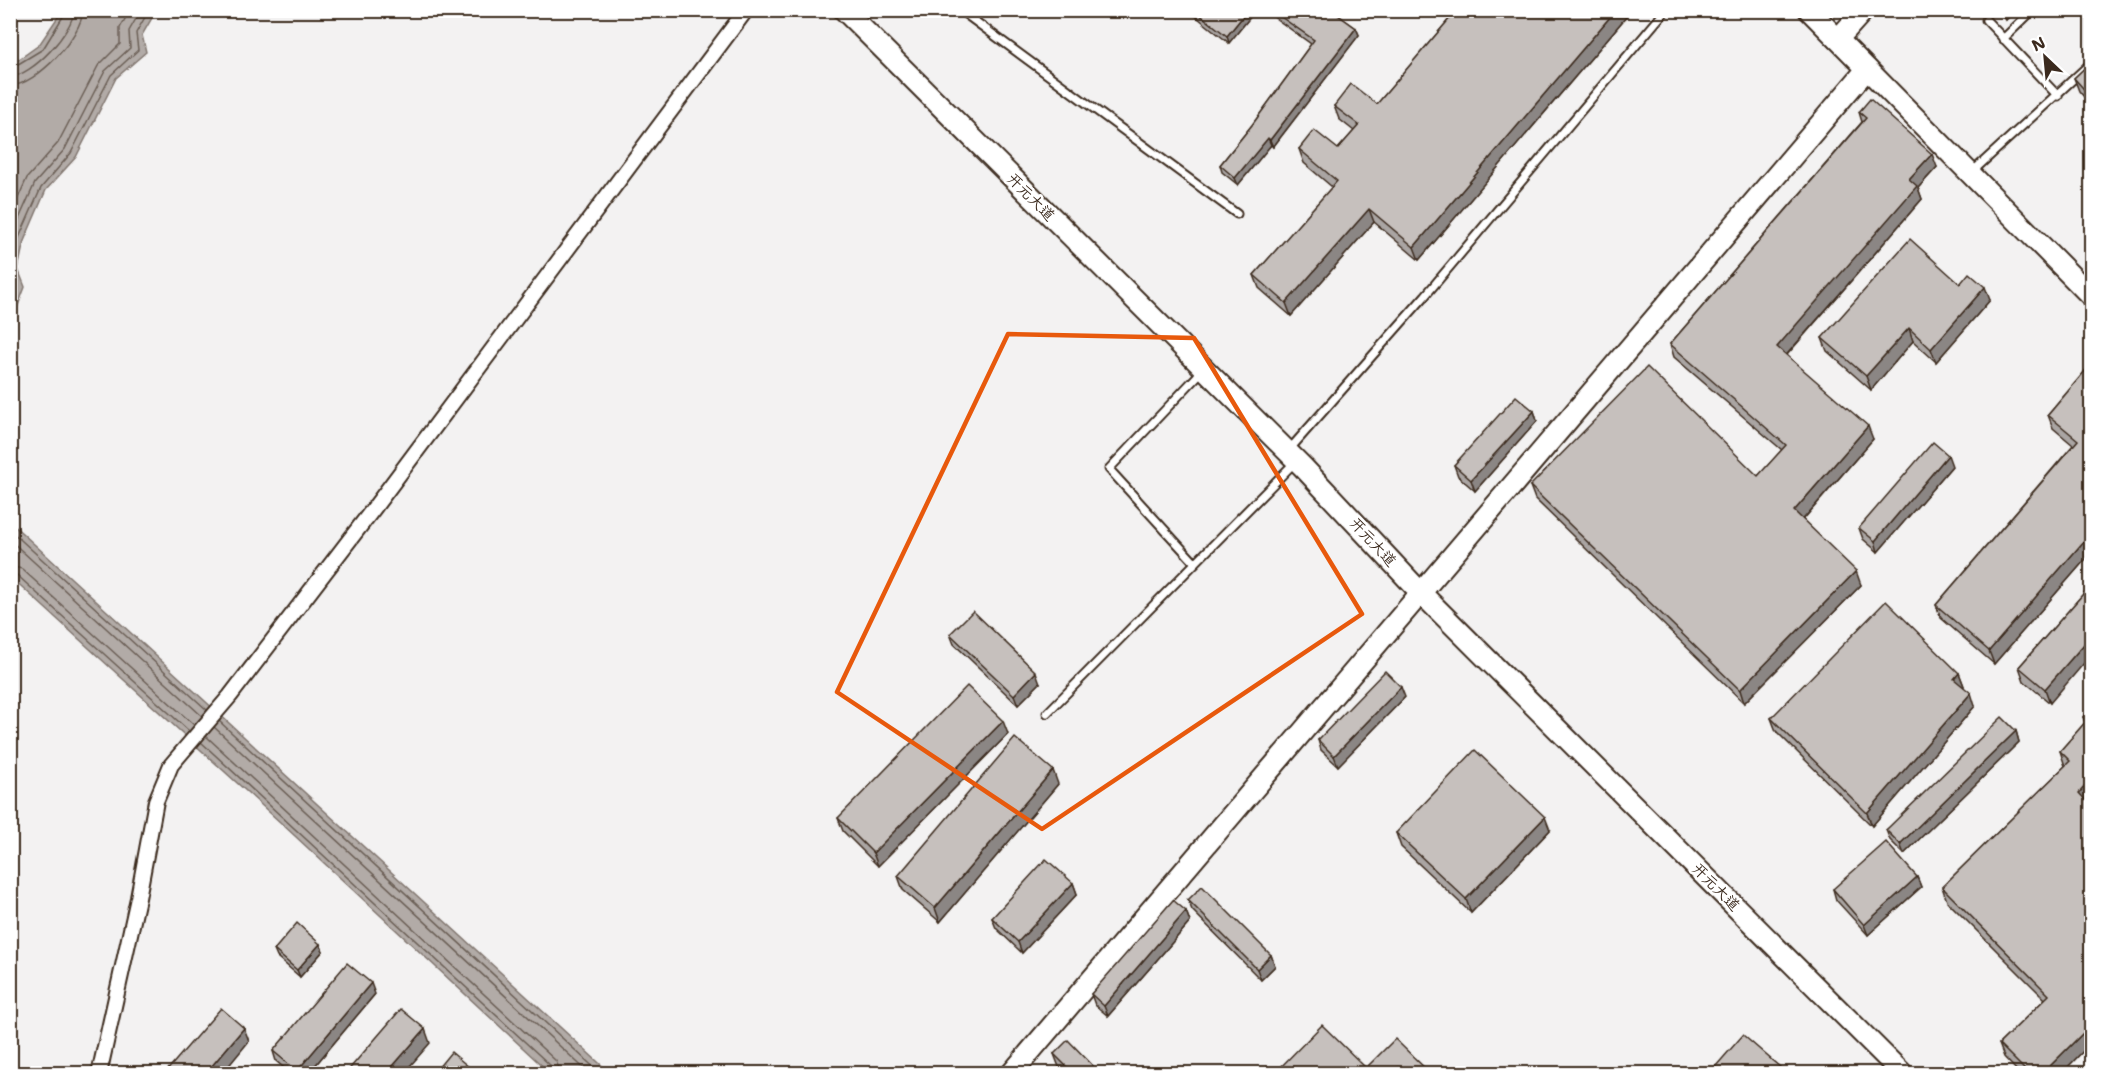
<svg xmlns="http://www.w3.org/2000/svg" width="2102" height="1084" font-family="'Shantell Sans','LXGW WenKai TC',sans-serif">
	<rect width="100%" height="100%" fill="#f3f2f2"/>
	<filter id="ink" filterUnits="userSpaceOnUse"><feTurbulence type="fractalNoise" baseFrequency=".0167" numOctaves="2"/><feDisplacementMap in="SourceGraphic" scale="12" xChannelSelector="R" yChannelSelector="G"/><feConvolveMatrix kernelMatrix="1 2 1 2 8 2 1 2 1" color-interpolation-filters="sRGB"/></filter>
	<g filter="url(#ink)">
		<!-- water -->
		<g fill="#b2aba7" stroke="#827770" stroke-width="1.5">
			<polygon points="62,11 156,11 142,35 146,52 116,78 76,157 46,190 24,241 18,269 25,287 11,324 11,65 39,45"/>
			<polygon points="10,522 610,1073 550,1073 281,823 11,577"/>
		</g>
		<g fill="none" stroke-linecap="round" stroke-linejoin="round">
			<!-- shore -->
			<g stroke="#6b5e55" stroke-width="1.5">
				<polyline points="10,69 43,49 67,10"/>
				<path d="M10,77C32,76 73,32 74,10"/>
				<path d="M10,86C37,85 82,36 83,10"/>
				<polyline points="10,216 27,178 58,143 98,66 120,44 120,28 130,10"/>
				<polyline points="10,239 35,183 65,149 105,71 130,48 129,31 141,10"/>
				<polyline points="10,307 18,288 12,269 18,240 41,188 71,153 111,75 138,50 136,33 149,10"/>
				<polyline points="10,530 207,710"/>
				<polyline points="10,540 202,716"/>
				<polyline points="10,566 22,569 194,725"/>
				<polyline points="10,573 17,575 189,731"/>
				<polyline points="219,721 601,1074"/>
				<polyline points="214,727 590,1074"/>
				<polyline points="206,736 556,1061 561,1074"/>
				<polyline points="201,742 551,1066 553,1074"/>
			</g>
			<defs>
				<g id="lane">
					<polyline points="960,10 1237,214"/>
					<polyline points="1986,20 2058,96"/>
					<polyline points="2003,39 2033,10"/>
					<polyline points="1972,172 2092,62"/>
					<polyline points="1289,450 1425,296 1666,10"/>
					<polyline points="1195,563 1109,469 1204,369"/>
					<polyline points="1047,713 1296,461"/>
				</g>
				<polyline id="street" points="99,1074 138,898 156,801 171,765 230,696 374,508 746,10"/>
				<g id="secondary">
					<polyline points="844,10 1303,467 1421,593 1903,1074"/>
					<polyline points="1809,10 2092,297"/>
					<polyline points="1838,39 1864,10"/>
					<polyline points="1011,1074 1867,69"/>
				</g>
			</defs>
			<!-- lane casing -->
			<use href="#lane" stroke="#3b2a1e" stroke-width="11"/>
			<!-- street casing -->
			<use href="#street" stroke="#3b2a1e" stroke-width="18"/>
			<!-- secondary casing -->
			<use href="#secondary" stroke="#3b2a1e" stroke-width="24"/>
			<!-- lane -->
			<use href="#lane" stroke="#fff" stroke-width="7"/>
			<!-- street -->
			<use href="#street" stroke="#fff" stroke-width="14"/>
			<!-- secondary -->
			<use href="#secondary" stroke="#fff" stroke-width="20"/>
		</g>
		<!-- wall -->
		<g fill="#aaa5a3" stroke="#3b2a1e" stroke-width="1.5">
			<polygon points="1188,10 1256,10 1229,43"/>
			<polygon points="1264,10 1331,10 1356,28 1359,35 1273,147 1271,145 1238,185 1222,172 1220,165 1252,125 1311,44"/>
			<polygon points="1457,10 1632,10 1419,260 1374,222 1291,316 1259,288 1254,275 1332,187 1304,163 1299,149 1338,149 1354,131 1339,119 1334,106 1377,104"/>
			<polygon points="1997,10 2015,10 2006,20"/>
			<polygon points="2091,62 2091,105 2079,91 2074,78"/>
			<polygon points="1859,112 1937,167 1918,188 1922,199 1787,355 1873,439 1803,520 1861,585 1744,703 1535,499 1530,486 1758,476 1782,450 1674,357 1670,344 1862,122"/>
			<polygon points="1960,284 1990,300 1936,362 1913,341 1871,390 1827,351 1822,338"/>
			<polygon points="2091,364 2091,553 1994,664 1941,618 1936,605 2073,445 2053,428 2048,415"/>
			<polygon points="1534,411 1537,421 1475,491 1458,476 1454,465"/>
			<polygon points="1952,466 1878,552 1863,539 1859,528"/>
			<polygon points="2091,585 2050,703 2024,681 2019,667"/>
			<polygon points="950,634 1040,683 1018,705 954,644"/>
			<polygon points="1959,673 1964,686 1963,687 1975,706 1872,826 1776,731 1771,718"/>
			<polygon points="1405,697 1338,766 1321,750 1318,740"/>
			<polygon points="2091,707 2088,802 2091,1043 2061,1074 2020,1074 2004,1057 1999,1044 2045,999 1947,901 1942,887 2065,766 2060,751 2085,723 2083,717"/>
			<polygon points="2016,731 2019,742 1904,854 1890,840 1886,830"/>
			<polygon points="1008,734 878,866 843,831 838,818"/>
			<polygon points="1058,784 940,922 903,890 898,876"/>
			<polygon points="1550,830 1471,913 1401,847 1396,833"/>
			<polygon points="1917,877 1921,887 1868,935 1836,900 1833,889"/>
			<polygon points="1073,883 1077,894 1022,953 996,928 992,918"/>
			<polygon points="1188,900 1271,955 1275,966 1261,980 1192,910"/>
			<polygon points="1186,911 1190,922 1108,1016 1095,1005 1091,994"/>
			<polygon points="320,944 323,951 300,977 277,957 274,950"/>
			<polygon points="375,994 308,1074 291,1074 276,1061 273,1051"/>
			<polygon points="1054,1054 1101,1074 1066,1074 1059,1067"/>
		</g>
		<!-- shaded-wall -->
		<g fill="#8b8684" stroke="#3b2a1e" stroke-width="1.5">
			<polygon points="1248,10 1256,10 1229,43 1227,36"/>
			<polygon points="1377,10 1383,10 1379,15"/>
			<polygon points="1616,10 1632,10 1419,260 1414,247"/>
			<polygon points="2002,10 2015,10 2006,20"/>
			<polygon points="1356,28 1359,35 1273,147 1270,140"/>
			<polygon points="1268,138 1271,145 1238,185 1235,178"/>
			<polygon points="1932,154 1937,167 1918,188 1922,199 1782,360 1777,347 1909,179"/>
			<polygon points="1369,209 1374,222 1291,316 1286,303"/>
			<polygon points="1985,287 1990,300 1936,362 1931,349"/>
			<polygon points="1909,328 1913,341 1871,390 1866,376"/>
			<polygon points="1534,411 1537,421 1475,491 1471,480"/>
			<polygon points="1868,426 1873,439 1799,524 1794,511"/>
			<polygon points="1948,455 1952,466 1878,552 1875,541"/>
			<polygon points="2091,533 2091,553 1994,664 1989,651"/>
			<polygon points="1856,571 1861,585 1744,703 1740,690"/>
			<polygon points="2091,636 2091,655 2050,703 2045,689"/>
			<polygon points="1036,672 1040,683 1018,705 1014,695"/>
			<polygon points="1959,673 1964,686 1959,692 1954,679"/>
			<polygon points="1401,687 1405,697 1338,766 1334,756"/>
			<polygon points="1971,693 1975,706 1872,826 1867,813"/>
			<polygon points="1003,721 1008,734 878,866 873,853"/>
			<polygon points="2016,731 2019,742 1904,854 1900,844"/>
			<polygon points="1053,770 1058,784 940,922 935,908"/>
			<polygon points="2091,779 2091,798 2084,807 2079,793"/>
			<polygon points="1545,817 1550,830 1471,913 1466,899"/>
			<polygon points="1917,877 1921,887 1868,935 1864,925"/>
			<polygon points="1073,883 1077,894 1022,953 1018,942"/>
			<polygon points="1186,911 1190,922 1108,1016 1104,1006"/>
			<polygon points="320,944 323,951 300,977 297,970"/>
			<polygon points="1271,955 1275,966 1261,980 1257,969"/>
			<polygon points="371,983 375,994 308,1074 298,1074 297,1071"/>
			<polygon points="2091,1025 2091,1043 2061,1074 2042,1074"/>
			<polygon points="244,1028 249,1041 222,1074 205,1074"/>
			<polygon points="425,1029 430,1043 403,1074 386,1074"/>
			<polygon points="1398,1067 1400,1074 1392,1074"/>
		</g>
		<!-- building -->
		<g fill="#c6c0bd" stroke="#3b2a1e" stroke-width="1.5">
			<polygon points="1194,10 1248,10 1227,36"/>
			<polygon points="1271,10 1331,10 1356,28 1270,140 1268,138 1235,178 1220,165 1252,125 1314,40"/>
			<polygon points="1457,10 1616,10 1414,247 1369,209 1286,303 1254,275 1337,181 1299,149 1314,130 1338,149 1359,125 1334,106 1351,84 1377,104"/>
			<polygon points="2091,62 2091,97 2074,78"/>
			<polygon points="1870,99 1932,154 1909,179 1917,186 1777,347 1868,426 1794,511 1856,571 1740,690 1530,486 1647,367 1758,476 1786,445 1670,344 1866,118 1859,112"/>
			<polygon points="1910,239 1960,284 1969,273 1985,287 1931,349 1909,328 1866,376 1822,338"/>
			<polygon points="2091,364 2091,533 1989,651 1936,605 2078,440 2048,415"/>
			<polygon points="1516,396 1534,411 1471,480 1454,465"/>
			<polygon points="1933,442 1948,455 1875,541 1859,528"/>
			<polygon points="2091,585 2091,636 2045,689 2019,667"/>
			<polygon points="1886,601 1959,673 1954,679 1971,693 1867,813 1771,718"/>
			<polygon points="973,611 1036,672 1014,695 950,634"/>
			<polygon points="1385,671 1401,687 1334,756 1318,740"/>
			<polygon points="967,686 1003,721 873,853 838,818"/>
			<polygon points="2091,707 2091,779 2079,793 2091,806 2091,1025 2042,1074 2029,1074 1999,1044 2049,995 1942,887 2070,761 2060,751 2087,720 2083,717"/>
			<polygon points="2002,717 2016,731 1900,844 1886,830"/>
			<polygon points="1015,738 1053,770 935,908 898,876"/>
			<polygon points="1475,750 1545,817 1466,899 1396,833"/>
			<polygon points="1886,842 1917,877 1864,925 1833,889"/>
			<polygon points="1046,859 1073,883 1018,942 992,918"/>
			<polygon points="1202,886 1271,955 1257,969 1188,900"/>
			<polygon points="1173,900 1186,911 1104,1006 1091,994"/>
			<polygon points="297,923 320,944 297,970 274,950"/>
			<polygon points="347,963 371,983 297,1071 273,1051"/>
			<polygon points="221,1008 244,1028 205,1074 164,1074"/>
			<polygon points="401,1009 425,1029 386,1074 345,1074"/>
			<polygon points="1322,1025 1366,1068 1395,1039 1431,1074 1405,1074 1398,1067 1392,1074 1274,1074"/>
			<polygon points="1743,1035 1788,1074 1709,1074"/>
			<polygon points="1068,1040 1101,1074 1074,1074 1054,1054"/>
			<polygon points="451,1052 476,1073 475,1074 433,1074"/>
		</g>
	</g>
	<!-- marked area -->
	<path fill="none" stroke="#e8590c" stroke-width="4.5" stroke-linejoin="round" d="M1008,334L1194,338L1362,614L1042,829L837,692Z"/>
	<g text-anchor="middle" stroke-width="5" stroke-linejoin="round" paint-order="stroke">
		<!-- street labels -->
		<g font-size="15" fill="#3b2a1e" stroke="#fff">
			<text transform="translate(1031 197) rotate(45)" y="5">开元大道</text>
			<text transform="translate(1373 542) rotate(47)" y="5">开元大道</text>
			<text transform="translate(1716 887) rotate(45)" y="5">开元大道</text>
		</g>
	</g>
	<!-- margin -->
	<rect width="2102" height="1084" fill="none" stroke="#fff" stroke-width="36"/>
	<rect x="18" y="18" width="2066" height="1048" fill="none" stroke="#3b2a1e" stroke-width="2" filter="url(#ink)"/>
	<!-- north arrow -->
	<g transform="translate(2045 57) rotate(334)" stroke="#ffffff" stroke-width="4.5" paint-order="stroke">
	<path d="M0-4.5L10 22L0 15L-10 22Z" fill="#3b2a1e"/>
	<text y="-9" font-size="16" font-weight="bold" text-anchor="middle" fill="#3b2a1e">N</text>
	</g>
</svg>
